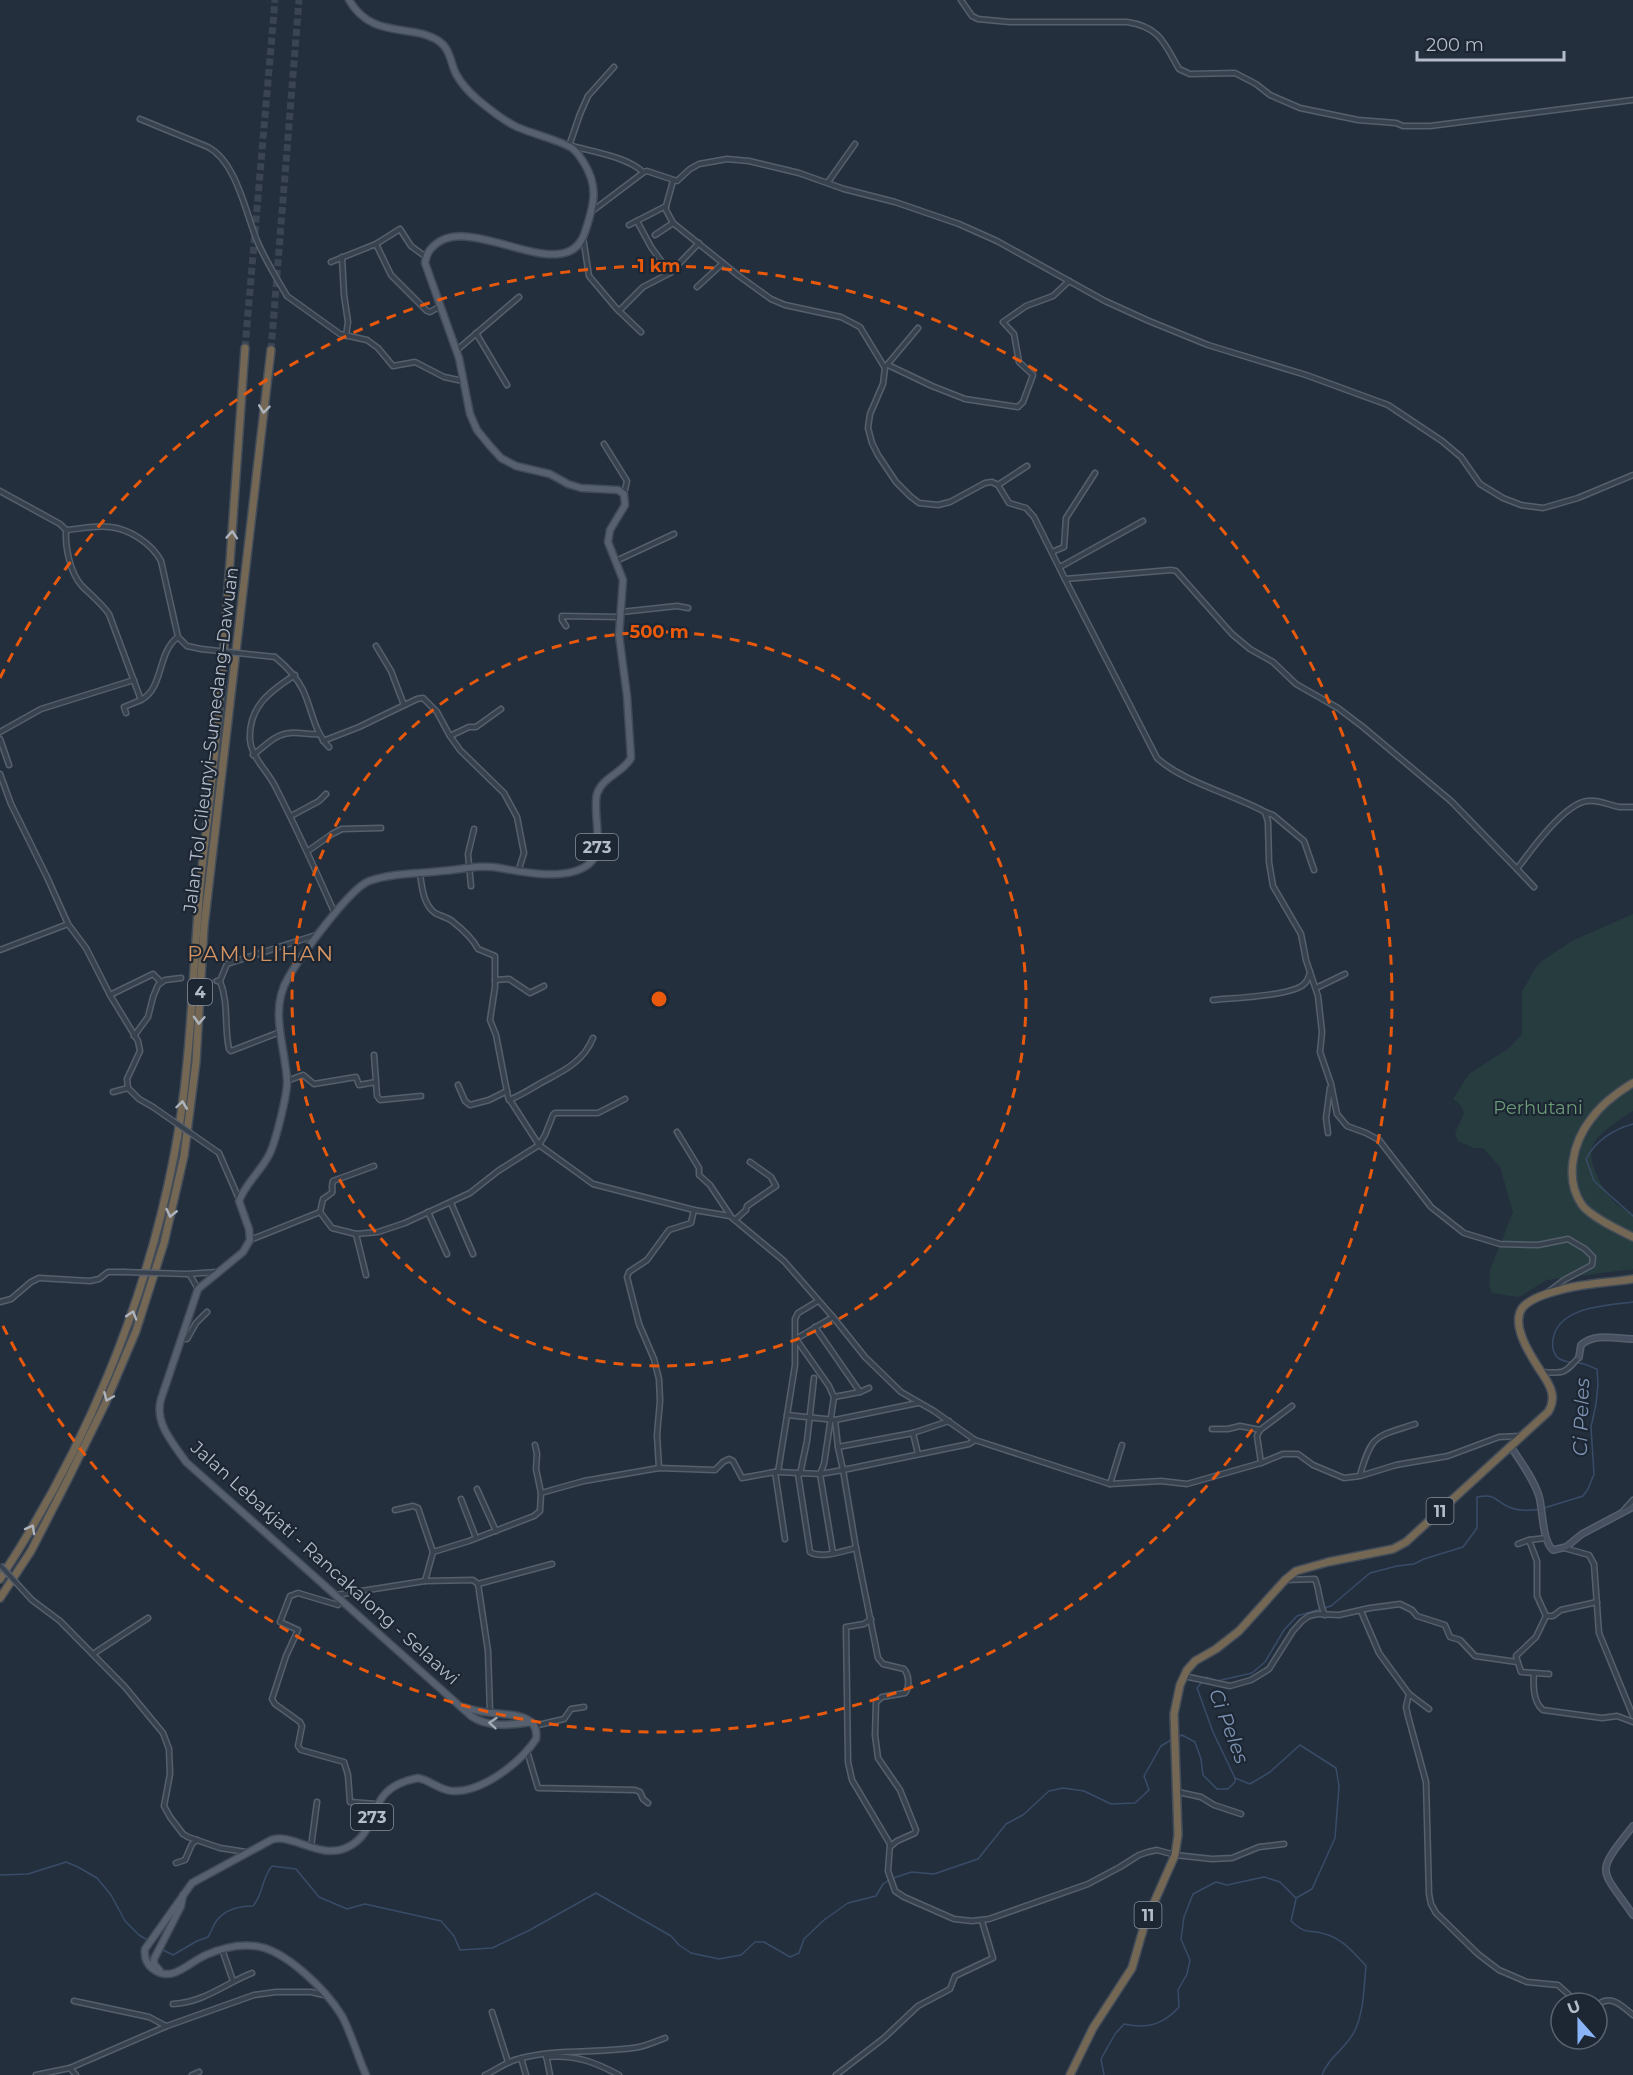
<svg xmlns="http://www.w3.org/2000/svg" width="1633" height="2075" font-family="Montserrat,sans-serif">
	<rect width="100%" height="100%" fill="#242f3e"/>
	<!-- green -->
	<path fill="#263c3f" d="M1633,914V1111C1622,1118 1598,1133 1593,1145C1585,1162 1606,1197 1620,1207C1624,1210 1629,1212 1633,1214V1269L1547,1280L1519,1297L1492,1293L1489,1284L1490,1270L1513,1212L1500,1167L1483,1148H1474L1458,1141L1455,1133L1464,1113L1460,1104L1453,1099L1469,1074L1509,1048L1522,1034V992L1536,967L1542,961L1572,941Z"/>
	<g fill="none" stroke-linecap="round" stroke-linejoin="round">
		<!-- stream -->
		<g stroke="#394c67" stroke-width="1.5">
			<path d="M1633,1124C1614,1129 1595,1141 1586,1159L1594,1181L1633,1216"/>
			<path d="M1544,1508L1583,1496L1588,1489L1594,1474L1591,1427L1596,1404L1598,1384L1597,1369C1593,1368 1589,1365 1584,1364C1576,1361 1563,1364 1557,1357C1553,1352 1552,1345 1553,1339C1559,1306 1606,1306 1633,1302"/>
			<polyline points="1178,1737 1182,1735 1195,1742 1201,1759 1203,1775 1217,1789 1228,1789 1235,1782 1235,1778"/>
			<polyline points="0,1875 28,1874 66,1862 78,1867 97,1878 111,1895 125,1921 139,1935 149,1941"/>
			<polyline points="893,1878 912,1872 934,1874 978,1859 1006,1824 1023,1815 1049,1791 1063,1788 1084,1791 1111,1804 1135,1803 1149,1790 1144,1776 1161,1746 1171,1740"/>
			<path d="M1296,1899L1291,1921C1309,1937 1307,1928 1325,1934C1343,1939 1354,1953 1366,1966C1364,1986 1364,2011 1355,2030C1347,2048 1329,2056 1322,2075"/>
			<path d="M163,1950L173,1955L197,1941L208,1937C211,1932 214,1924 217,1920C226,1909 241,1906 253,1906C264,1893 261,1879 272,1866L296,1869L319,1897L347,1909L365,1904L441,1921L454,1936L460,1950L492,1948L528,1931L596,1893L671,1936L679,1945L691,1953L719,1959L741,1955L755,1942H764L790,1957L799,1953L804,1939L824,1920L848,1903L876,1896L883,1884L889,1880"/>
			<path d="M1104,2075L1101,2059L1115,2034L1124,2024C1147,2029 1163,2025 1179,2007L1178,1990L1187,1974L1190,1960L1181,1939L1184,1917L1193,1894L1216,1882L1227,1885L1264,1877L1280,1882L1296,1898L1312,1889L1335,1838L1339,1786L1336,1768L1300,1745L1270,1772L1250,1784L1235,1778L1213,1732L1197,1688L1206,1677L1217,1681L1252,1673L1265,1662L1284,1630L1297,1616L1331,1606L1370,1573L1397,1566L1414,1564L1424,1559L1463,1547L1477,1528V1497C1497,1493 1494,1501 1509,1507C1517,1511 1532,1511 1540,1509"/>
		</g>
		<!-- street-tunnel -->
		<polyline stroke="#3a4453" stroke-width="4" stroke-dasharray="4 2" stroke-linecap="butt" points="200,980 217,981"/>
		<!-- highway-tunnel -->
		<g stroke="#3a4453" stroke-width="7" stroke-dasharray="7 3.5" stroke-linecap="butt">
			<polyline points="245,348 275,0"/>
			<polyline points="271,350 299,0"/>
		</g>
		<defs>
			<g id="street">
				<path d="M961,0L972,16L978,19L1009,22H1127C1160,27 1164,43 1179,69L1190,74L1235,73L1256,84L1270,95L1300,108L1358,120L1396,123L1403,126H1430L1633,100"/>
				<path d="M140,119L208,147C237,162 246,215 258,243C266,261 277,279 287,296L340,334L367,340L378,348L393,366L415,362L444,377L463,381"/>
				<polyline points="569,146 580,114 588,96 614,67"/>
				<path d="M572,146C594,152 627,157 643,172"/>
				<path d="M673,181L666,206V210L673,223L739,276L771,299L785,305L841,317L860,327L885,368L883,384L870,414L868,428L872,443L878,455L896,482L910,496L919,503L938,505L950,502L985,483L992,482L998,485L1009,503L1026,508L1034,517L1065,579L1171,570L1176,571L1232,634L1250,649L1273,662L1296,684L1338,708L1363,727L1451,801L1517,869C1531,850 1564,804 1587,801C1598,799 1608,805 1619,807C1623,807 1628,807 1633,807"/>
				<polyline points="828,182 855,144"/>
				<polyline points="591,212 644,172 647,171 677,181 690,169 699,164 727,159 749,161 799,173 844,189 895,202 959,224 997,241 1105,301 1149,321 1208,345 1306,375 1388,405 1442,441 1461,457 1480,484 1503,498 1521,505 1543,508 1578,498 1633,475"/>
				<polyline points="637,221 651,247 670,273"/>
				<polyline points="629,225 666,206"/>
				<polyline points="655,235 673,223"/>
				<polyline points="583,237 589,276 616,308 641,332"/>
				<polyline points="376,244 400,229 411,246 426,257"/>
				<polyline points="342,257 344,295 348,322 346,336"/>
				<polyline points="331,262 376,244 391,275 427,311 430,312 439,307"/>
				<polyline points="697,287 723,263"/>
				<polyline points="619,311 643,287 670,273 699,243"/>
				<polyline points="476,333 507,385"/>
				<polyline points="457,350 519,297"/>
				<polyline points="887,365 918,328"/>
				<polyline points="888,365 932,386 965,399 1018,407 1023,402 1033,375 1019,362 1014,334 1003,322 1026,306 1053,296 1069,281"/>
				<polyline points="604,444 627,481 624,494"/>
				<polyline points="998,485 1027,466"/>
				<path d="M0,491L60,524L66,530C80,529 96,525 110,527C130,529 152,544 161,561L178,637L187,646L201,649"/>
				<path d="M66,530C65,547 70,573 82,586C91,595 101,603 109,614L141,700C164,688 157,652 178,637"/>
				<polyline points="1052,552 1064,547 1066,518 1095,473"/>
				<polyline points="616,561 674,534"/>
				<polyline points="1060,567 1143,521"/>
				<path d="M1065,579L1157,758C1183,782 1232,794 1265,812L1268,822L1269,862L1273,886L1301,934L1306,960L1318,996L1322,1032L1320,1052L1331,1084L1337,1114L1347,1126L1366,1133L1379,1140L1431,1207L1464,1233L1500,1244L1538,1245L1568,1239L1585,1249L1593,1257L1592,1265L1564,1280L1548,1292"/>
				<polyline points="621,612 677,606 688,608"/>
				<polyline points="566,626 562,620 562,616 619,617"/>
				<polyline points="376,646 391,671 404,705"/>
				<path d="M275,657C286,666 296,676 303,690C312,709 314,732 329,747"/>
				<path d="M295,675C270,691 248,707 250,740C252,759 268,771 276,788C297,829 316,871 335,914"/>
				<polyline points="126,713 124,707 141,700"/>
				<polyline points="0,732 41,709 134,680"/>
				<polyline points="450,736 469,727 476,727 501,709"/>
				<polyline points="0,739 9,765"/>
				<polyline points="323,741 359,727 417,699 423,698 437,712 450,736 460,750 504,793 517,817 524,853 518,872"/>
				<path d="M253,755C265,746 275,734 290,733C300,732 309,735 319,734"/>
				<polyline points="0,774 11,804 47,877 68,924 86,948 110,995 138,1041 140,1051 127,1079 128,1088 139,1099 153,1107"/>
				<polyline points="1265,812 1273,815 1304,841 1314,870"/>
				<polyline points="291,816 319,801 326,794"/>
				<polyline points="308,851 332,834 342,829 381,828"/>
				<polyline points="1517,869 1534,887"/>
				<path d="M420,874C422,887 423,904 435,913C440,916 447,917 452,921C461,928 473,939 478,949L495,956V987L490,1020L496,1035L508,1097L539,1145L593,1184L694,1210L730,1216L784,1261L833,1317L865,1357L901,1392L934,1411L975,1440L1110,1484L1161,1481L1187,1484L1261,1463L1283,1454H1298L1313,1465L1344,1478L1360,1476L1396,1465L1448,1456L1499,1437L1521,1436"/>
				<polyline points="471,886 468,854 474,829"/>
				<polyline points="0,950 68,924"/>
				<polyline points="495,980 509,979 530,993 544,986"/>
				<polyline points="217,981 220,981 227,964 316,935"/>
				<path d="M220,981C229,1003 224,1027 229,1049L231,1051L280,1032"/>
				<polyline points="1316,988 1345,974"/>
				<polyline points="110,995 153,974 161,982"/>
				<path d="M1213,1000C1233,998 1289,996 1303,985C1307,982 1309,977 1310,972"/>
				<polyline points="134,1036 148,1017 153,997 158,985 165,980 181,978"/>
				<polyline points="374,1055 376,1081"/>
				<polyline points="287,1081 303,1075 314,1084 356,1077 359,1085 376,1082 377,1096 380,1100 421,1096"/>
				<polyline points="458,1085 465,1101 470,1105 489,1100 507,1091"/>
				<polyline points="113,1092 128,1088"/>
				<path d="M509,1100C520,1096 529,1090 539,1084C561,1072 583,1063 593,1038"/>
				<polyline points="677,1132 699,1168 699,1175 710,1185 730,1215"/>
				<polyline points="1328,1133 1326,1118 1330,1088"/>
				<polyline points="219,1153 239,1199"/>
				<polyline points="451,1203 473,1254"/>
				<path d="M320,1212L323,1199C339,1188 329,1196 333,1181L374,1166"/>
				<polyline points="428,1212 447,1254"/>
				<polyline points="735,1220 746,1210 747,1206 776,1186 771,1177 750,1162"/>
				<polyline points="356,1234 366,1275"/>
				<polyline points="250,1240 320,1212 332,1228 356,1234 378,1232 405,1223 470,1193 498,1171 539,1145 545,1135 553,1115 555,1113 598,1113 625,1099"/>
				<polyline points="187,1274 217,1272"/>
				<polyline points="190,1275 198,1289"/>
				<polyline points="0,1302 11,1299 31,1282 39,1278 90,1281 99,1279 108,1272 123,1272"/>
				<polyline points="833,1317 796,1339 829,1386 834,1397 860,1392 869,1388"/>
				<polyline points="815,1327 860,1392"/>
				<polyline points="182,1339 187,1339 196,1323 207,1312"/>
				<path d="M1542,1372C1564,1374 1565,1373 1579,1357"/>
				<polyline points="787,1415 835,1420 918,1403"/>
				<polyline points="835,1420 838,1447"/>
				<polyline points="949,1421 913,1433 838,1447 843,1470 969,1444 975,1440"/>
				<polyline points="1212,1429 1228,1429 1240,1426 1260,1430"/>
				<polyline points="913,1433 918,1454"/>
				<polyline points="535,1445 537,1454 536,1469 541,1493"/>
				<polyline points="1261,1463 1257,1436 1260,1430 1292,1406"/>
				<polyline points="659,1468 657,1435 660,1401 659,1379 654,1359 639,1324 627,1277 629,1272 647,1260 669,1230 691,1223 694,1210"/>
				<polyline points="778,1472 820,1474 824,1464 834,1397"/>
				<path d="M798,1474L810,1552C821,1559 843,1551 856,1548L843,1470L820,1474L833,1553"/>
				<polyline points="800,1474 807,1441 814,1378"/>
				<path d="M1360,1475C1372,1433 1376,1437 1415,1424"/>
				<polyline points="1110,1484 1122,1445"/>
				<polyline points="477,1489 496,1531"/>
				<polyline points="461,1499 476,1538"/>
				<polyline points="395,1510 413,1506 418,1508 433,1552"/>
				<polyline points="1624,1510 1633,1500"/>
				<polyline points="785,1539 775,1472 778,1472 795,1365 795,1319 798,1313 818,1301"/>
				<polyline points="1529,1540 1537,1561 1537,1596 1546,1616"/>
				<polyline points="1518,1544 1529,1540 1546,1538"/>
				<path d="M856,1548L878,1658L883,1664L904,1669C909,1675 910,1687 905,1693L882,1697L876,1702L875,1735L878,1758L900,1790L916,1830L915,1833L897,1841L891,1846"/>
				<polyline points="1564,1548 1589,1555 1594,1564 1599,1633 1633,1716"/>
				<path d="M1286,1580L1315,1579C1320,1591 1319,1604 1325,1615"/>
				<polyline points="425,1581 473,1580 478,1584 488,1651 490,1712"/>
				<polyline points="478,1584 552,1564"/>
				<polyline points="336,1595 425,1581 433,1552 469,1541 534,1516 540,1511 541,1493 584,1481 659,1468 715,1470 723,1462 729,1459 733,1461 742,1478 775,1472"/>
				<polyline points="32,1600 60,1621 125,1687 163,1733 169,1749 170,1774 164,1806 170,1817 183,1834 188,1837 220,1848 246,1852"/>
				<polyline points="341,1601 338,1605 298,1593 290,1596 280,1622 298,1630 286,1656 272,1699 275,1704 300,1722 302,1726 298,1746 301,1750 344,1762 348,1775 350,1802 376,1804"/>
				<polyline points="1361,1611 1379,1653 1409,1694 1429,1709"/>
				<polyline points="871,1619 864,1624 846,1627 848,1762 852,1780 890,1844 888,1871 895,1891 904,1897 954,1919 972,1921 989,1919 1088,1884 1120,1867 1139,1855 1148,1852 1157,1850 1175,1855 1212,1859 1232,1858 1259,1847 1284,1844"/>
				<polyline points="93,1654 148,1618"/>
				<path d="M1534,1673C1533,1685 1533,1702 1543,1710L1602,1718L1617,1716L1633,1722"/>
				<polyline points="1549,1674 1521,1672 1516,1656 1536,1637 1546,1616 1553,1616 1561,1610 1597,1602"/>
				<polyline points="1184,1676 1230,1686 1251,1680 1269,1669 1293,1631 1302,1621 1309,1616 1317,1614 1339,1615 1370,1608 1400,1604 1412,1610 1417,1616 1445,1625 1450,1637 1460,1640 1475,1656 1517,1662"/>
				<polyline points="1409,1694 1406,1707 1408,1716 1426,1782 1429,1894 1431,1904 1436,1913 1478,1954 1499,1970 1527,1982 1558,1985 1578,2003"/>
				<polyline points="534,1726 564,1719 571,1709 584,1707"/>
				<polyline points="527,1751 538,1788 635,1790 640,1792 643,1799 648,1803"/>
				<polyline points="1178,1792 1201,1797 1214,1805 1241,1814"/>
				<polyline points="311,1847 317,1802"/>
				<polyline points="176,1863 185,1860 192,1844 197,1840"/>
				<polyline points="222,1949 233,1981"/>
				<polyline points="74,2001 149,2017 166,2026"/>
				<path d="M173,2004C205,2002 224,1984 252,1973"/>
				<path d="M1597,2005C1611,1994 1621,2005 1633,2015"/>
				<polyline points="492,2012 508,2062"/>
				<polyline points="546,2055 550,2075"/>
				<path d="M546,2057C574,2054 595,2062 619,2075"/>
				<polyline points="521,2058 526,2075"/>
				<polyline points="70,2068 76,2075"/>
				<polyline points="36,2075 70,2068 167,2026 254,1995 276,1992 311,1992 324,1995"/>
				<polyline points="192,2075 199,2072"/>
				<path d="M485,2075C496,2070 506,2062 518,2059C558,2048 599,2054 639,2047C648,2045 657,2041 665,2038"/>
				<polyline points="836,2075 884,2038 918,2006 950,1989 955,1976 993,1958 982,1921"/>
			</g>
			<g id="secondary">
				<path d="M1579,1357L1581,1345C1595,1332 1616,1339 1633,1339"/>
				<path d="M1511,1447C1521,1462 1533,1478 1539,1496C1543,1510 1542,1541 1553,1550L1566,1547L1582,1534L1633,1507"/>
				<path d="M1633,1826C1594,1875 1600,1867 1633,1915"/>
			</g>
			<g id="primary">
				<path d="M349,0C373,41 412,22 440,42C450,49 451,64 456,74C461,83 469,92 477,99C489,109 502,120 517,127C533,134 559,140 572,148C577,152 581,158 584,163C599,187 594,205 585,232C567,290 473,213 436,244C429,249 426,255 425,263L459,358L470,414L477,430L490,446L501,458L516,466L550,474L568,484L581,488L618,490L624,494L625,505L610,530L608,542L623,580L619,635L627,696L631,758C623,773 602,777 597,794C592,813 606,851 589,864C568,881 525,873 500,868C481,864 460,870 441,871C418,874 391,873 369,881C349,889 300,957 288,978C269,1010 285,1046 287,1080C288,1093 275,1144 269,1155C261,1171 245,1184 239,1201L249,1229L250,1240L243,1252L198,1289L161,1399C154,1423 173,1443 186,1462L471,1716C488,1728 511,1725 531,1722"/>
				<polyline points="160,1971 154,1964 154,1959 181,1906 183,1895"/>
				<path d="M366,2075C358,2057 351,2033 342,2016C327,1991 285,1949 255,1946C238,1944 222,1948 206,1955C189,1962 172,1984 153,1969C146,1964 144,1958 145,1949L192,1883L271,1840C292,1832 320,1861 348,1847C383,1830 362,1788 418,1778C430,1780 439,1790 452,1791C482,1793 521,1762 536,1739C540,1713 509,1715 492,1713C482,1712 473,1710 463,1707"/>
			</g>
			<g id="highway">
				<path d="M1633,1083C1618,1092 1601,1105 1591,1119C1573,1142 1564,1179 1582,1205C1591,1217 1619,1230 1633,1237"/>
				<path d="M0,1579C84,1451 145,1307 174,1156C192,1064 192,970 201,877C209,805 218,733 223,661C231,557 237,452 245,348"/>
				<polyline points="0,1598 31,1551 68,1479 105,1404 136,1331 164,1243 184,1156 196,1062 204,927 271,350"/>
				<path d="M1070,2075L1093,2028L1132,1968L1145,1923L1175,1855L1178,1835L1174,1714L1180,1685L1187,1670L1195,1661L1216,1649L1239,1631L1285,1580L1296,1571L1328,1562L1393,1549L1406,1542L1548,1412C1559,1395 1547,1381 1538,1367C1529,1353 1510,1323 1523,1307C1531,1298 1548,1293 1560,1290C1584,1283 1609,1283 1633,1279"/>
			</g>
		</defs>
		<!-- street casing -->
		<use href="#street" stroke="#565f6c" stroke-width="7"/>
		<!-- secondary casing -->
		<use href="#secondary" stroke="#565f6c" stroke-width="8"/>
		<!-- primary casing -->
		<use href="#primary" stroke="#414a57" stroke-width="9"/>
		<!-- highway casing -->
		<use href="#highway" stroke="#434c59" stroke-width="10"/>
		<!-- street -->
		<use href="#street" stroke="#38414e" stroke-width="4"/>
		<!-- secondary -->
		<use href="#secondary" stroke="#465061" stroke-width="5"/>
		<!-- primary -->
		<use href="#primary" stroke="#56606e" stroke-width="6"/>
		<!-- highway -->
		<use href="#highway" stroke="#746855" stroke-width="7"/>
		<defs>
			<g id="street-bridge">
				<polyline points="201,649 275,657"/>
				<polyline points="153,1107 219,1153"/>
				<polyline points="123,1272 187,1274"/>
				<polyline points="0,1565 32,1600"/>
			</g>
		</defs>
		<!-- street-bridge casing -->
		<use href="#street-bridge" stroke="#565f6c" stroke-width="7" stroke-linecap="butt"/>
		<!-- street-bridge -->
		<use href="#street-bridge" stroke="#38414e" stroke-width="4"/>
	</g>
	<!-- one-way arrows -->
	<defs><path id="oneway-chevron" d="M-2-3.5L2.5 0L-2 3.5" fill="none" stroke-width="1.6" stroke-linecap="round" stroke-linejoin="round" transform="scale(1.5)"/></defs>
	<g stroke="#aeb4bd">
		<use href="#oneway-chevron" transform="translate(264 409) rotate(97)"/>
		<use href="#oneway-chevron" transform="translate(232 535) rotate(-86)"/>
		<use href="#oneway-chevron" transform="translate(199 1020) rotate(93)"/>
		<use href="#oneway-chevron" transform="translate(182 1105) rotate(-82)"/>
		<use href="#oneway-chevron" transform="translate(171 1213) rotate(103)"/>
		<use href="#oneway-chevron" transform="translate(132 1315) rotate(-73)"/>
		<use href="#oneway-chevron" transform="translate(108 1397) rotate(113)"/>
		<use href="#oneway-chevron" transform="translate(31 1529) rotate(-61)"/>
	</g>
	<use stroke="#a1aab7" href="#oneway-chevron" transform="translate(493 1723) rotate(-175)"/>
	<!-- distance rings -->
	<g fill="none" stroke="#e8590c" stroke-width="3" stroke-dasharray="10 8">
		<circle cx="659" cy="999" r="367"/>
		<path d="M0 678A733 733 0 1 1 0 1320"/>
	</g>
	<g text-anchor="middle" stroke-width="4.5" stroke-linejoin="round" paint-order="stroke">
		<!-- shield labels -->
		<g fill="#1d2633" stroke="#878f9c" stroke-width="1.5">
			<rect x="576" y="834" width="42" height="26" rx="4.5"/>
			<rect x="188" y="979" width="24" height="26" rx="4.5"/>
			<rect x="1426.5" y="1498" width="27" height="26" rx="4.5"/>
			<rect x="351" y="1804" width="42" height="26" rx="4.5"/>
			<rect x="1134.5" y="1902" width="27" height="26" rx="4.5"/>
		</g>
		<g font-size="16" font-weight="bold" fill="#b4bcc9">
			<text x="597" y="853">273</text>
			<text x="200" y="998">4</text>
			<text x="1440" y="1517">11</text>
			<text x="372" y="1823">273</text>
			<text x="1148" y="1921">11</text>
		</g>
		<!-- street labels -->
		<g font-size="18" fill="#b4bcc9" stroke="#1d2633">
			<text transform="translate(211 740) rotate(-83)" y="6">Jalan Tol Cileunyi–Sumedang–Dawuan</text>
			<text transform="translate(325 1563) rotate(42)" y="6">Jalan Lebakjati - Rancakalong - Selaawi</text>
		</g>
		<!-- park labels -->
		<g font-size="18" fill="#6b9a76" stroke="#1d2633">
			<text x="1538" y="1114">Perhutani</text>
		</g>
		<!-- water labels -->
		<g font-size="20" font-style="italic" fill="#7c92b1" stroke="#1d2633">
			<text transform="translate(1581 1417) rotate(-88)" y="7">Ci Peles</text>
			<text transform="translate(1229 1726) rotate(69)" y="7">Ci Peles</text>
		</g>
		<!-- quarter labels -->
		<g font-size="21" letter-spacing="1.5" fill="#d59563" stroke="#1d2633">
			<text x="261" y="961">PAMULIHAN</text>
		</g>
	</g>
	<circle cx="659" cy="999" r="9" fill="#e8590c" stroke="#1d2633" stroke-width="3"/>
	<g font-size="18" text-anchor="middle" font-weight="bold" fill="#e8590c" stroke="#1d2633" stroke-width="4.5" stroke-linejoin="round" paint-order="stroke">
		<text x="659" y="272">1 km</text>
		<text x="659" y="638">500 m</text>
	</g>
	<!-- north arrow -->
	<g transform="translate(1579 2021) rotate(339)"><circle r="28" fill="#1d2633" stroke="#59626f" stroke-width="1.5"/>
	<path d="M0-4.5L10 22L0 15L-10 22Z" fill="#8ab4f8"/>
	<text y="-9" font-size="16" font-weight="bold" text-anchor="middle" fill="#b4bcc9">U</text>
	</g>
	<!-- scale -->
	<path d="M1417 51v9h147v-9" fill="none" stroke="#b4bcc9" stroke-width="3"/>
	<text x="1426" y="51" font-size="18" fill="#b4bcc9" stroke="#1d2633" stroke-width="4.5" paint-order="stroke">200 m</text>
</svg>
